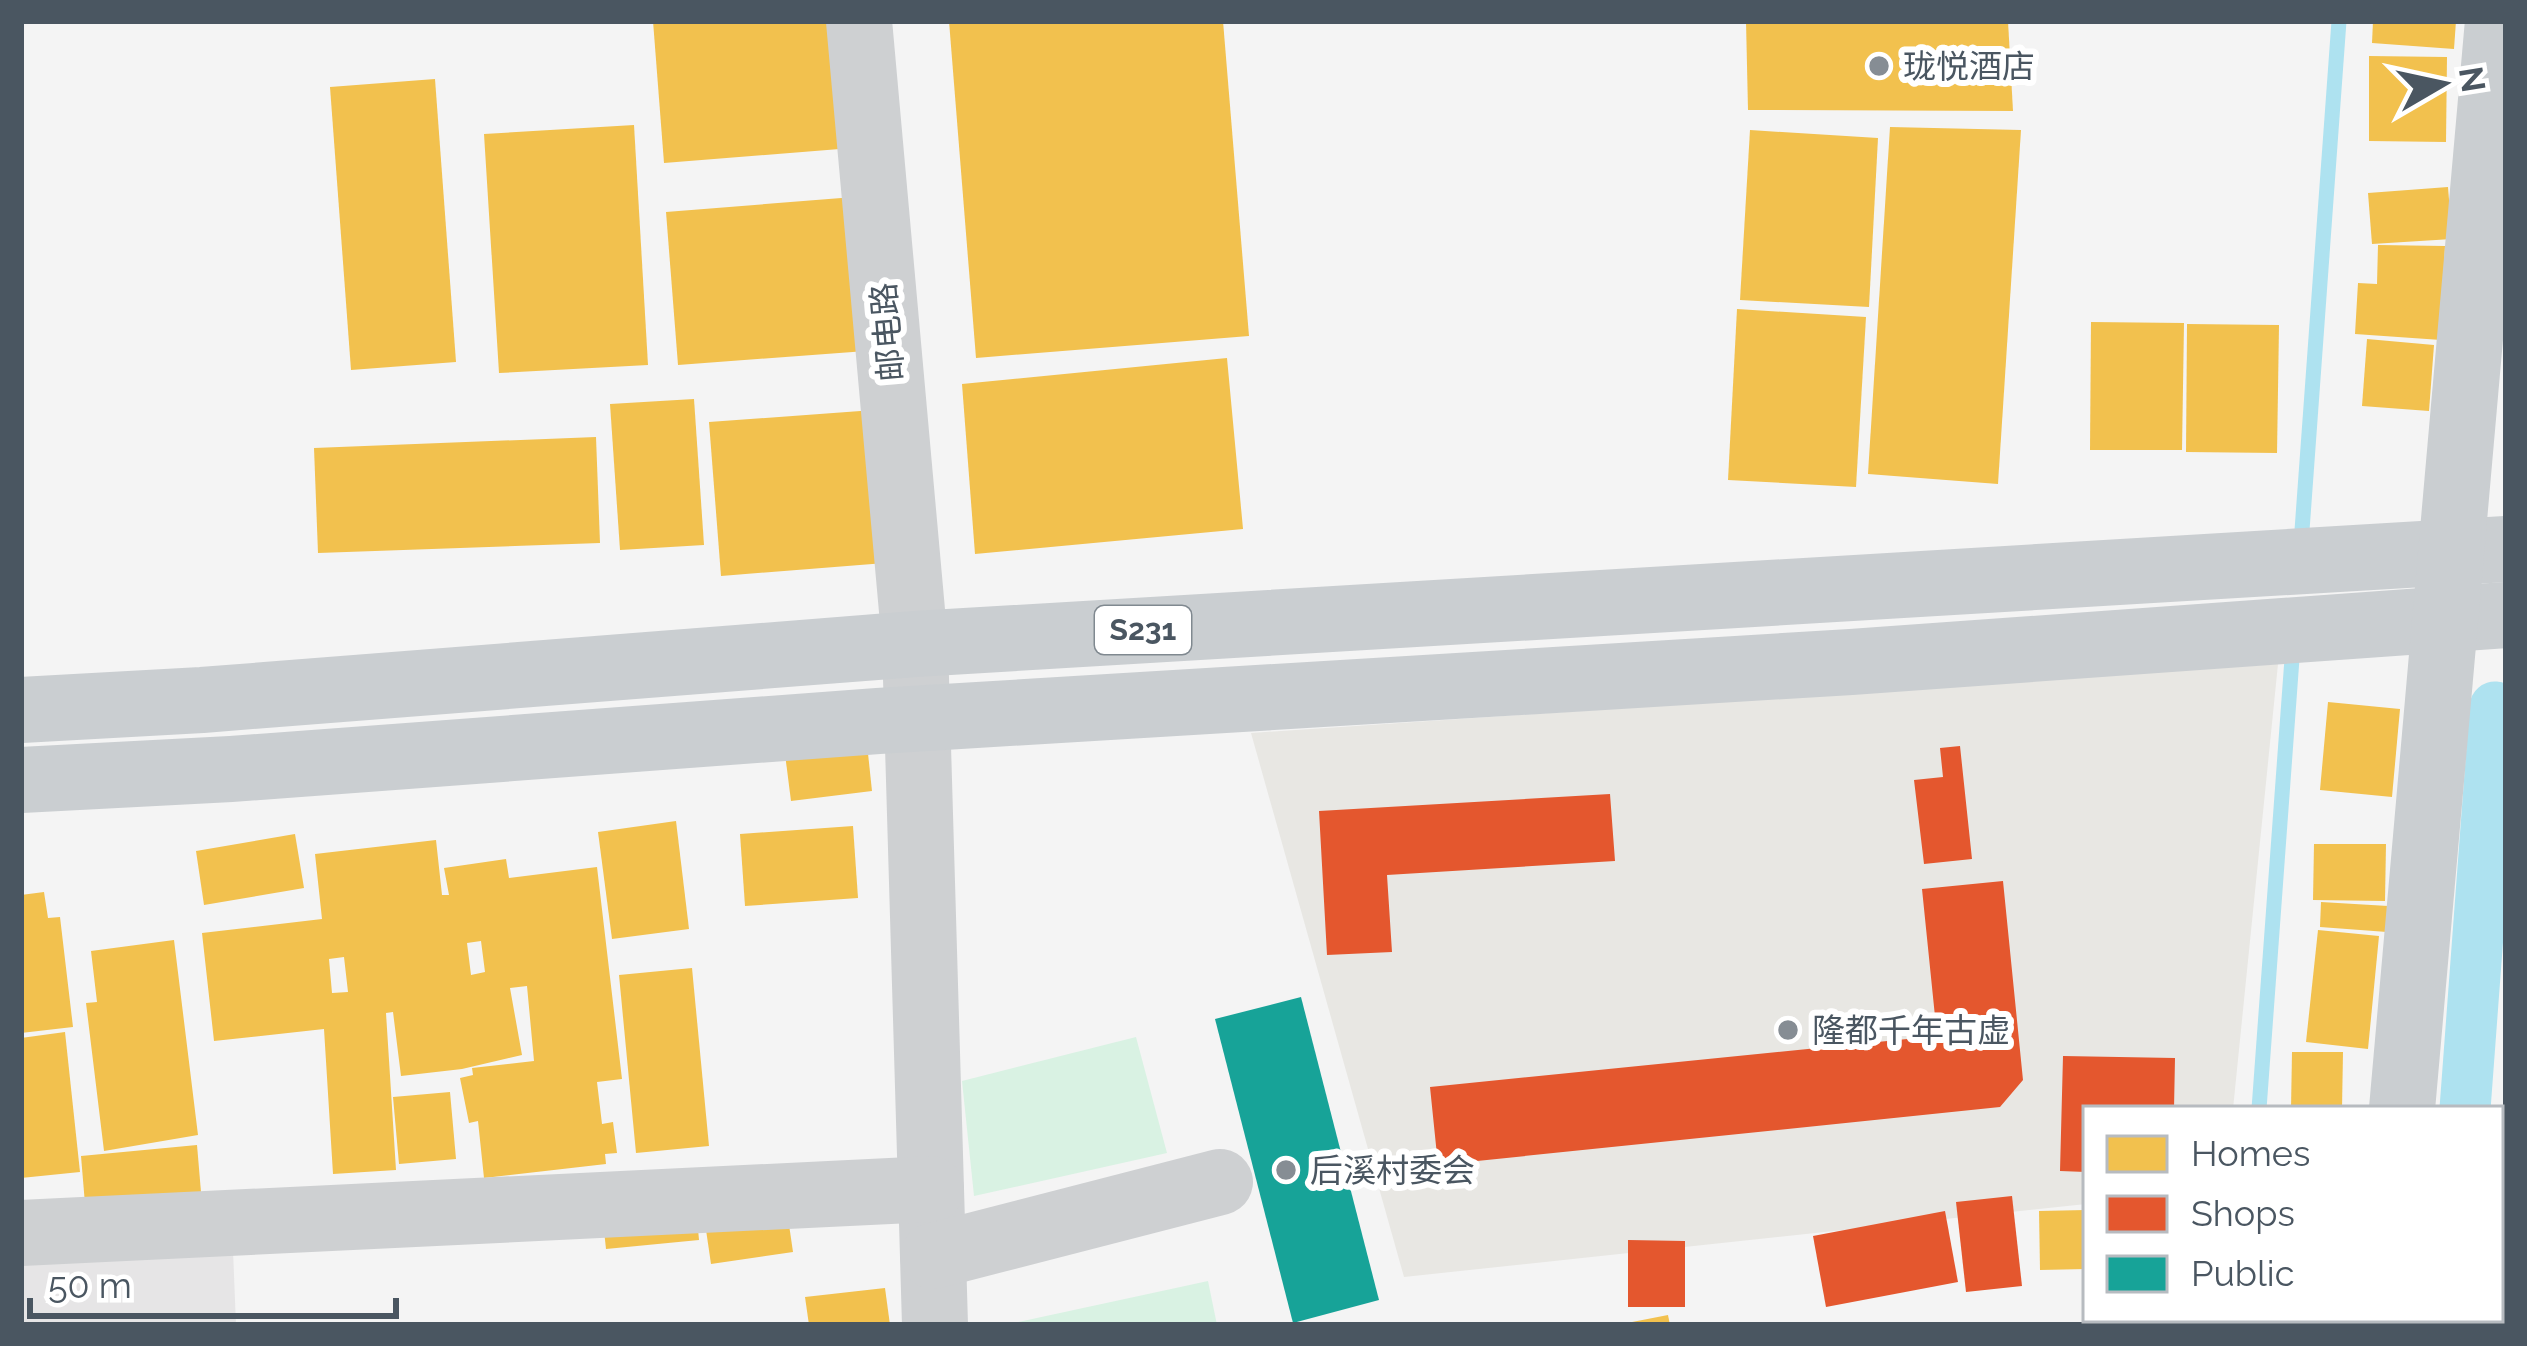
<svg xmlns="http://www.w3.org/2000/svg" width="2527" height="1346" font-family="Raleway,'Noto Sans SC',sans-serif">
	<rect width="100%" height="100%" fill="#f4f4f4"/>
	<!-- commercial -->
	<polygon fill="#e8e7e3" points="2278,664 2233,1109 2086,1109 2086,1204 1404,1277 1251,733"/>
	<!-- education -->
	<polygon fill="#e6e5e6" points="233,1250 236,1325 21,1325 21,1264"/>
	<!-- green -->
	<g fill="#d9f2e3">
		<polygon points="1136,1037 1167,1153 974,1196 962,1081"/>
		<polygon points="1208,1281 1217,1325 1005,1325"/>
	</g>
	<!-- homes -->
	<g fill="#f2c14e" fill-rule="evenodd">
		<polygon points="653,21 842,21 852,148 664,163"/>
		<polygon points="949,21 1223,21 1249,336 976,358"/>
		<polygon points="1746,21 2008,21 2013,111 1748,110"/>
		<polygon points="2373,21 2456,21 2454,49 2372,43"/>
		<polygon points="2369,56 2447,57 2446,142 2369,141"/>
		<polygon points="435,79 456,362 351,370 330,87"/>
		<polygon points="634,125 648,365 499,373 484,134"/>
		<polygon points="1890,127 2021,130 1998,484 1868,474"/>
		<polygon points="1750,130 1878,138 1869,307 1740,300"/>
		<polygon points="2448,187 2452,239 2372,244 2368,193"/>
		<polygon points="854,197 866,351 678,365 666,212"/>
		<polygon points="2378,245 2445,246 2441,340 2355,334 2358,283 2377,284"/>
		<polygon points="1737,309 1866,317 1856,487 1728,480"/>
		<polygon points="2091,322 2184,323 2182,450 2090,450"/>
		<polygon points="2187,324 2279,325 2277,453 2186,452"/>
		<polygon points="2367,339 2434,345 2429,411 2362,406"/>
		<polygon points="1227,358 1243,529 975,554 962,384"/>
		<polygon points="694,399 704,545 620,550 610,404"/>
		<polygon points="874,410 885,563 721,576 709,422"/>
		<polygon points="596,437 600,543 318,553 314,448"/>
		<polygon points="2328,702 2400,709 2392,797 2320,790"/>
		<polygon points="867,744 872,791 791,801 785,754"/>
		<polygon points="676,821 689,929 612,939 598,832"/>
		<polygon points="853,826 858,898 745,906 740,834"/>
		<polygon points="295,834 304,888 204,905 196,851"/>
		<path d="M436,840L442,895H449L444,868L506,859L509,878L597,867L622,1079L597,1082L602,1124L613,1122L617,1153L605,1154L606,1164L484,1178L478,1121L469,1123L460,1078L473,1075L472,1068L534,1061L527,986L510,988L522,1055L462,1069L401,1076L393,1012L386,1013L396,1170L333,1174L324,1029L214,1041L202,933L322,919L315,854ZM481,941L485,972L471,975L467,943ZM344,957L348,992L332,993L329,959Z"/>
		<polygon points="2314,844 2386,844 2385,901 2313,900"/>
		<polygon points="44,892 48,918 60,917 73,1027 21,1033 21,895"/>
		<polygon points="2321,902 2388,906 2387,932 2320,927"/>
		<polygon points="2318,930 2379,936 2368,1049 2306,1042"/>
		<polygon points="174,940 198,1135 104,1151 86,1003 97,1002 91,951"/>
		<polygon points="692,968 709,1146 636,1153 619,975"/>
		<polygon points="65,1032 80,1172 21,1178 21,1038"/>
		<polygon points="2292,1052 2343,1052 2342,1109 2291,1109"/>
		<polygon points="450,1092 456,1159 399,1164 393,1097"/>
		<polygon points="197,1145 201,1192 85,1204 81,1156"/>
		<polygon points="781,1170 793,1252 711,1264 699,1182"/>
		<polygon points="694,1184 699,1240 606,1249 600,1193"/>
		<polygon points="2086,1210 2086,1269 2040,1270 2039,1211"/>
		<polygon points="885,1288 890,1325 809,1325 805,1297"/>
		<polygon points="1668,1315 1670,1325 1628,1325 1627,1323"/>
		<rect x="2302" y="1319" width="57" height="6"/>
	</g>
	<!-- shops -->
	<g fill="#e4572e">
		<polygon points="1960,746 1972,859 1924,864 1914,780 1943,777 1940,748"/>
		<polygon points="1610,794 1615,861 1387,875 1392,952 1327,955 1319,811"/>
		<polygon points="2003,881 2023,1080 2000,1107 1438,1165 1430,1087 1937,1036 1922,889"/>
		<polygon points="2063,1056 2175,1058 2174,1109 2086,1109 2086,1172 2060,1171"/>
		<polygon points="2012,1196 2022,1286 1966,1292 1956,1202"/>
		<polygon points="1945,1211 1958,1282 1826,1307 1813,1236"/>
		<polygon points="1628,1240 1685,1241 1685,1307 1628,1307"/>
	</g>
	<!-- public -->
	<polygon fill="#17a398" points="1301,997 1379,1300 1293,1323 1215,1019"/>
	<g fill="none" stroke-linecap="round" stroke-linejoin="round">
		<!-- stream -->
		<g stroke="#aee2f0" stroke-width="15">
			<polyline points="2301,544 2339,21"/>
			<polyline points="2259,1109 2293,645"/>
			<polyline points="2243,1325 2243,1319"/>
		</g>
		<!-- canal -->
		<g stroke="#aee2f0" stroke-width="51">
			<polyline points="2465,1109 2495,707"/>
			<polyline points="2449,1325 2449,1319"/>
		</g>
		<!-- minor -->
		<g stroke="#ced0d2" stroke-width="66">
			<polyline points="859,21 915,644 935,1325"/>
			<polyline points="21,1233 931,1189"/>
			<polyline points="933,1256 1220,1182"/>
		</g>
		<!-- major -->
		<g stroke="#caced1" stroke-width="66">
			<polyline points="21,710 202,700 915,644 2506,549"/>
			<polyline points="21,780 231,769 878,721 1851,662 2506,615"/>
			<polyline points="2402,1109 2498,21"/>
			<polyline points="2383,1325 2384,1319"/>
		</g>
	</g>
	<!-- markers -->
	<g fill="#868d94" stroke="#fff" stroke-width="4.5">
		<circle cx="1879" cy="66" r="12"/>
		<circle cx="1788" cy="1030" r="12"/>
		<circle cx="1286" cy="1170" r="12"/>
	</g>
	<g text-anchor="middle" stroke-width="12" stroke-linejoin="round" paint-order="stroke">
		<!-- shield labels -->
		<rect fill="#fff" stroke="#808990" stroke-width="3" x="1095" y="606" width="96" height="48" rx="9"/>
		<g font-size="30" font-weight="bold" fill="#4a5661">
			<text x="1143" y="640">S231</text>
		</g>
		<!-- poi labels -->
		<g font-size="33" fill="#4a5661" stroke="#fff" text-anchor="start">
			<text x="1903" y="78">珑悦酒店</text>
			<text x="1812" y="1042">隆都千年古虚</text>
			<text x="1310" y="1182">后溪村委会</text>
		</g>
		<!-- street labels -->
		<g font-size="33" fill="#4a5661" stroke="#fff">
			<text transform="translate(887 332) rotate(-95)" y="12">邮电路</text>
		</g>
	</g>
	<!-- border -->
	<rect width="2527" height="1346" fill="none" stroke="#4a5661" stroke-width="48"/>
	<!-- legend -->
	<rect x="2083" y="1106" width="420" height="216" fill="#ffffff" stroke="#b7bbc0" stroke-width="3"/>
	<rect x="2107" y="1136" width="60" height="36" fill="#f2c14e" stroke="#b7bbc0" stroke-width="3"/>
	<text x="2191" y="1166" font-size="36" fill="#4a5661">Homes</text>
	<rect x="2107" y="1196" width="60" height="36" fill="#e4572e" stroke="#b7bbc0" stroke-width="3"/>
	<text x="2191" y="1226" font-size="36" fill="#4a5661">Shops</text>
	<rect x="2107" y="1256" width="60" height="36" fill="#17a398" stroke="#b7bbc0" stroke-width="3"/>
	<text x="2191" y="1286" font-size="36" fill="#4a5661">Public</text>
	<!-- north arrow -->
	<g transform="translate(2443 84) rotate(81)" stroke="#ffffff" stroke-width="9" paint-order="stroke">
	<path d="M0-9L21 45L0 30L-21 45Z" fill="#4a5661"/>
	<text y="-18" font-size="33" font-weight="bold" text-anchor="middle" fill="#4a5661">N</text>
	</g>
	<!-- scale -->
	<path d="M30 1298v18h366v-18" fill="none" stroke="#4a5661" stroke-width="6"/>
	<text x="48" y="1298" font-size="36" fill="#4a5661" stroke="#ffffff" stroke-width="9" paint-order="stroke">50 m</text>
</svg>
